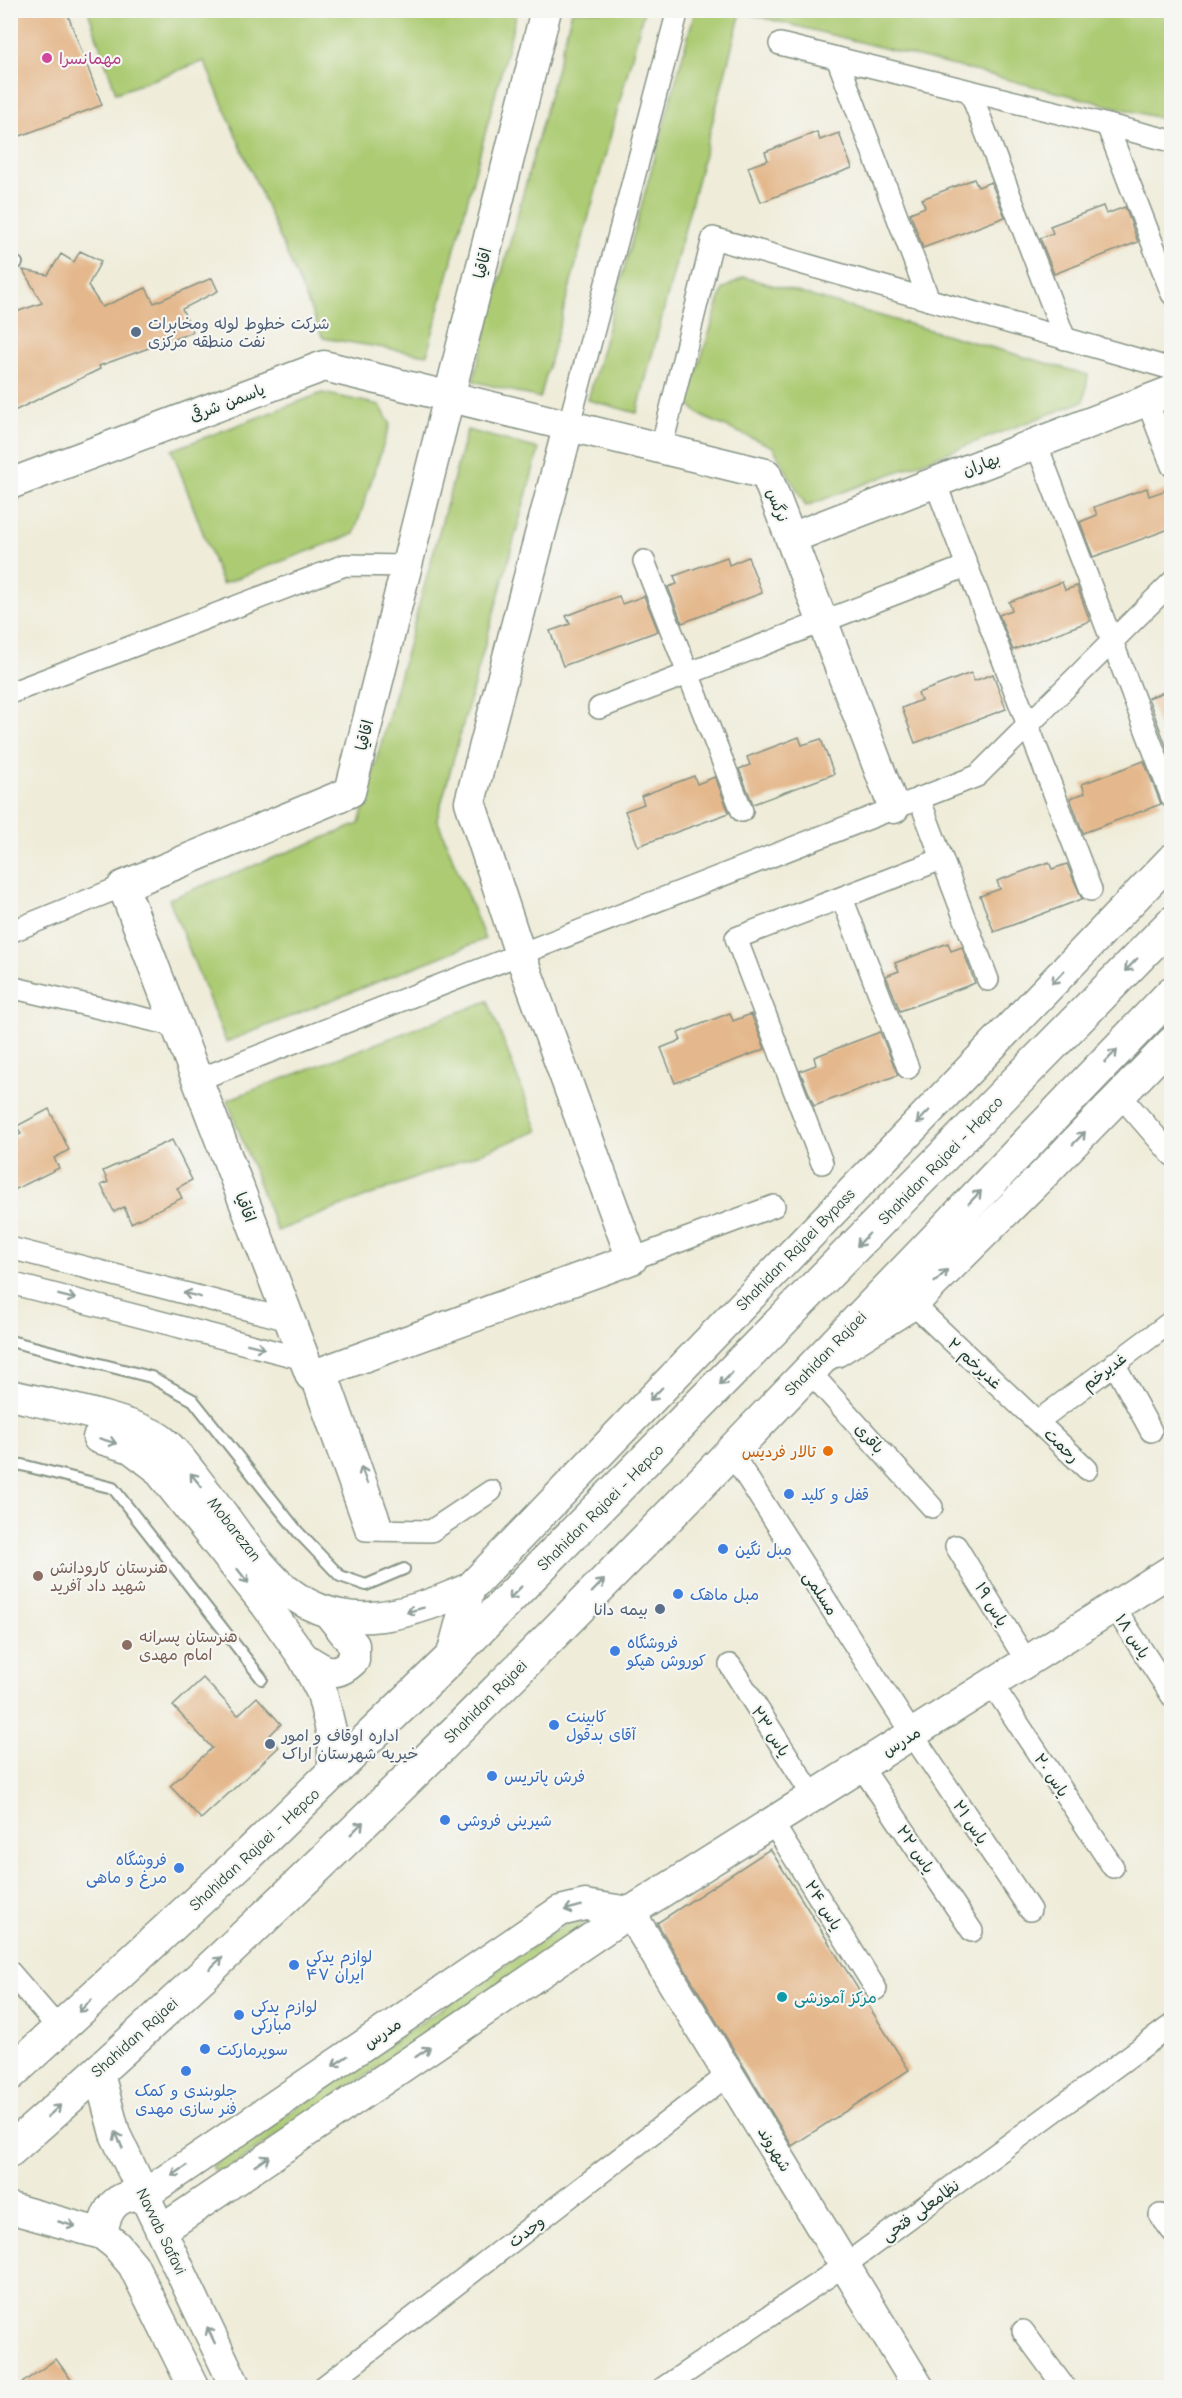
<svg xmlns="http://www.w3.org/2000/svg" width="1182" height="2398" font-family="'Comic Neue','Playpen Sans Arabic',sans-serif">
	<rect width="100%" height="100%" fill="#f6f6f2"/>
	<filter id="ink" filterUnits="userSpaceOnUse"><feTurbulence type="fractalNoise" baseFrequency=".0167" numOctaves="2"/><feDisplacementMap in="SourceGraphic" scale="12" xChannelSelector="R" yChannelSelector="G"/><feConvolveMatrix kernelMatrix="1 2 1 2 8 2 1 2 1" color-interpolation-filters="sRGB"/></filter>
	<filter id="wash" filterUnits="userSpaceOnUse"><feTurbulence type="fractalNoise" baseFrequency=".008" numOctaves="4" result="noise"/><feDisplacementMap in="SourceGraphic" scale="24" xChannelSelector="R" yChannelSelector="G"/><feGaussianBlur stdDeviation="1.35" result="paint"/><feColorMatrix in="noise" values="0 0 0 0 0 0 0 0 0 0 0 0 0 0 0 0 0 1.4 0 .05"/><feComposite in="paint" operator="in"/></filter>
	<g filter="url(#wash)">
		<rect width="100%" height="100%" fill="#efecd9"/>
		<!-- green -->
		<g fill="#accb72" stroke="#668453" stroke-width="1.5">
			<polygon points="511,10 517,12 427,355 323,338 204,61 116,93 88,11"/>
			<polygon points="572,11 644,11 540,398 473,381"/>
			<polygon points="695,11 1171,11 1171,121 741,12 637,413 588,400"/>
			<polygon points="744,277 1088,375 1084,401 806,506 773,447 703,417 687,403 723,289"/>
			<polygon points="322,393 380,405 390,424 354,534 222,584 172,450"/>
			<polygon points="467,430 539,449 437,819 485,939 226,1042 169,899 359,824"/>
			<polygon points="488,1001 538,1131 277,1231 227,1100"/>
			<polygon points="574,1918 584,1928 225,2171 214,2170 211,2166"/>
		</g>
		<g id="blocks">
			<!-- building -->
			<g fill="#e4b88c">
				<polygon points="10,10 66,10 102,105 10,140"/>
				<polygon points="817,132 820,140 839,133 852,168 761,202 748,167 768,160 765,152"/>
				<polygon points="974,179 978,187 991,182 1005,217 923,248 910,213 925,207 922,199"/>
				<polygon points="1103,206 1106,214 1125,207 1138,242 1054,274 1040,238 1053,233 1050,226"/>
				<polygon points="80,251 101,261 88,286 102,307 146,288 154,303 212,278 218,291 182,309 193,332 99,366 100,369 10,413 10,314 42,303 23,270 48,275 61,254 74,262"/>
				<polygon points="1147,488 1149,496 1172,488 1172,528 1093,557 1080,522 1097,515 1094,507"/>
				<polygon points="727,557 729,565 748,557 762,593 682,623 668,587 677,584 674,576"/>
				<polygon points="1062,582 1065,590 1077,586 1090,621 1013,650 999,615 1012,610 1009,602"/>
				<polygon points="619,596 622,604 644,596 658,631 563,666 550,631 570,624 566,616"/>
				<polygon points="971,673 974,681 993,674 1006,709 915,743 902,708 921,700 918,693"/>
				<polygon points="1172,689 1172,761 1148,698"/>
				<polygon points="799,737 802,745 821,739 834,774 753,804 739,769 750,765 747,757"/>
				<polygon points="1144,761 1161,804 1083,833 1070,798 1085,793 1082,784"/>
				<polygon points="694,776 697,784 715,777 729,813 638,846 625,811 644,804 641,796"/>
				<polygon points="1049,862 1052,869 1067,864 1082,899 994,932 980,896 1000,889 997,881"/>
				<polygon points="948,943 951,951 962,947 975,983 900,1011 886,976 899,971 895,963"/>
				<polygon points="730,1013 733,1021 751,1014 765,1049 675,1083 661,1048 681,1040 678,1033"/>
				<polygon points="880,1032 898,1075 814,1106 800,1071 816,1065 814,1057"/>
				<polygon points="49,1109 69,1150 54,1158 59,1168 10,1192 10,1139 21,1134 17,1126"/>
				<polygon points="172,1140 192,1180 177,1188 182,1198 131,1223 124,1207 114,1212 101,1185 108,1182 103,1171"/>
				<polygon points="203,1678 238,1715 257,1697 281,1724 269,1736 279,1747 201,1819 170,1786 212,1748 173,1706"/>
				<polygon points="770,1849 909,2070 792,2146 657,1923"/>
				<polygon points="56,2359 77,2388 15,2388"/>
			</g>
		</g>
	</g>
	<g filter="url(#ink)">
		<use href="#blocks" fill-opacity="0" stroke="#879486" stroke-width="1.5"/>
		<g fill="none" stroke-linecap="round" stroke-linejoin="round">
			<defs>
				<g id="lane">
					<polyline points="10,266 17,263"/>
					<polyline points="10,1341 151,1377 193,1400 298,1532 340,1576 366,1585 404,1569"/>
					<polyline points="10,1462 113,1488 262,1679"/>
				</g>
				<g id="street">
					<polyline points="780,44 1172,141"/>
					<polyline points="837,58 929,300"/>
					<polyline points="970,91 1065,339"/>
					<polyline points="1107,125 1172,294"/>
					<polyline points="1147,401 1172,466"/>
					<polyline points="568,428 678,10"/>
					<polyline points="1036,443 1172,798"/>
					<polyline points="661,449 713,238 1172,369"/>
					<polyline points="935,482 1091,890"/>
					<polyline points="644,561 742,811"/>
					<polyline points="10,693 345,565 406,566"/>
					<polyline points="599,708 967,566"/>
					<polyline points="919,798 988,980"/>
					<polyline points="842,898 908,1068"/>
					<polyline points="10,932 123,886"/>
					<polyline points="10,987 177,1026"/>
					<polyline points="197,1080 977,776 1172,582"/>
					<polyline points="1120,1095 1172,1155"/>
					<polyline points="822,1163 736,938 942,859"/>
					<polyline points="10,1248 289,1320"/>
					<polyline points="632,1259 774,1206"/>
					<polyline points="10,1283 304,1359"/>
					<polyline points="913,1304 1087,1469"/>
					<polyline points="1114,1363 1151,1431"/>
					<polyline points="326,1370 383,1530"/>
					<polyline points="808,1370 932,1507"/>
					<polyline points="311,1376 366,1530 431,1531 491,1491"/>
					<polyline points="1038,1421 1172,1321"/>
					<polyline points="730,1451 912,1734 1030,1910"/>
					<polyline points="956,1546 1027,1662"/>
					<polyline points="1114,1607 1172,1696"/>
					<polyline points="730,1665 813,1796"/>
					<polyline points="992,1684 1113,1867"/>
					<polyline points="861,1766 972,1931"/>
					<polyline points="772,1822 876,1989"/>
					<polyline points="10,1972 60,2030"/>
					<polyline points="1160,2215 1172,2231"/>
					<polyline points="1023,2331 1065,2388"/>
					<polyline points="322,2388 729,2074"/>
					<polyline points="663,2388 845,2265 1172,2025"/>
				</g>
				<g id="secondary">
					<polyline points="546,10 350,792 123,886 311,1376 632,1259 520,954 470,802 568,428"/>
					<polyline points="10,484 324,366 766,474 894,808"/>
					<polyline points="791,538 1172,391"/>
					<polyline points="836,1352 913,1304 1043,1175 1172,1042"/>
					<path d="M10,1395C44,1403 140,1421 163,1441C180,1455 193,1476 207,1493C230,1523 251,1557 278,1583C337,1637 404,1618 470,1588"/>
					<polyline points="98,1438 131,1448 156,1467 266,1605 303,1657 322,1693 333,1739 333,1773"/>
					<path d="M303,1657C323,1670 334,1680 354,1660V1645L330,1615"/>
					<polyline points="451,1658 470,1588 1172,859"/>
					<polyline points="630,1912 919,2388"/>
					<polyline points="98,2070 115,2134 236,2388"/>
					<polyline points="10,2208 102,2234 116,2245 133,2265 194,2388"/>
					<polyline points="162,2230 630,1912 1172,1570"/>
					<path d="M102,2234C106,2208 116,2194 144,2195L560,1911L585,1905L630,1912"/>
				</g>
				<g id="primary">
					<polyline points="10,2074 248,1855 451,1658 1172,923"/>
					<path d="M10,2150C421,1790 792,1386 1172,993"/>
				</g>
			</defs>
			<!-- lane casing -->
			<use href="#lane" stroke="#879486" stroke-width="14"/>
			<!-- street casing -->
			<use href="#street" stroke="#879486" stroke-width="24"/>
			<!-- secondary casing -->
			<use href="#secondary" stroke="#879486" stroke-width="33"/>
			<!-- primary casing -->
			<use href="#primary" stroke="#879486" stroke-width="36"/>
			<!-- lane -->
			<use href="#lane" stroke="#fff" stroke-width="10"/>
			<!-- street -->
			<use href="#street" stroke="#fff" stroke-width="21"/>
			<!-- secondary -->
			<use href="#secondary" stroke="#fff" stroke-width="30"/>
			<!-- primary -->
			<use href="#primary" stroke="#fff" stroke-width="33"/>
		</g>
		<!-- one-way arrows -->
		<defs><path id="oneway-shaft" d="M-6 0H5M1.5-3L5.5 0L1.5 3" fill="none" stroke-width="1.6" stroke-linecap="round" stroke-linejoin="round" transform="scale(1.5)"/></defs>
		<g stroke="#8f9e9a">
			<use href="#oneway-shaft" transform="translate(1131 965) rotate(134)"/>
			<use href="#oneway-shaft" transform="translate(1058 977) rotate(134)"/>
			<use href="#oneway-shaft" transform="translate(1111 1056) rotate(-46)"/>
			<use href="#oneway-shaft" transform="translate(923 1117) rotate(134)"/>
			<use href="#oneway-shaft" transform="translate(1079 1138) rotate(-46)"/>
			<use href="#oneway-shaft" transform="translate(975 1197) rotate(-46)"/>
			<use href="#oneway-shaft" transform="translate(863 1240) rotate(134)"/>
			<use href="#oneway-shaft" transform="translate(941 1276) rotate(-44)"/>
			<use href="#oneway-shaft" transform="translate(192 1295) rotate(-166)"/>
			<use href="#oneway-shaft" transform="translate(67 1297) rotate(14)"/>
			<use href="#oneway-shaft" transform="translate(256 1346) rotate(14)"/>
			<use href="#oneway-shaft" transform="translate(726 1379) rotate(135)"/>
			<use href="#oneway-shaft" transform="translate(656 1394) rotate(134)"/>
			<use href="#oneway-shaft" transform="translate(108 1441) rotate(17)"/>
			<use href="#oneway-shaft" transform="translate(364 1475) rotate(-110)"/>
			<use href="#oneway-shaft" transform="translate(196 1480) rotate(-129)"/>
			<use href="#oneway-shaft" transform="translate(243 1576) rotate(52)"/>
			<use href="#oneway-shaft" transform="translate(598 1586) rotate(-46)"/>
			<use href="#oneway-shaft" transform="translate(515 1593) rotate(135)"/>
			<use href="#oneway-shaft" transform="translate(415 1610) rotate(165)"/>
			<use href="#oneway-shaft" transform="translate(357 1828) rotate(-45)"/>
			<use href="#oneway-shaft" transform="translate(573 1908) rotate(165)"/>
			<use href="#oneway-shaft" transform="translate(216 1963) rotate(-42)"/>
			<use href="#oneway-shaft" transform="translate(85 2006) rotate(137)"/>
			<use href="#oneway-shaft" transform="translate(423 2052) rotate(-34)"/>
			<use href="#oneway-shaft" transform="translate(340 2061) rotate(146)"/>
			<use href="#oneway-shaft" transform="translate(54 2111) rotate(-43)"/>
			<use href="#oneway-shaft" transform="translate(119 2140) rotate(-113)"/>
			<use href="#oneway-shaft" transform="translate(262 2161) rotate(-34)"/>
			<use href="#oneway-shaft" transform="translate(179 2171) rotate(146)"/>
			<use href="#oneway-shaft" transform="translate(67 2224) rotate(16)"/>
			<use href="#oneway-shaft" transform="translate(211 2335) rotate(-115)"/>
		</g>
	</g>
	<!-- markers -->
	<circle fill="#d1479c" stroke="#f6f6f2" stroke-width="2" cx="47" cy="58" r="6"/>
	<g fill="#5c6f8a" stroke="#f6f6f2" stroke-width="2">
		<circle cx="136" cy="332" r="6"/>
		<circle cx="660" cy="1609" r="6"/>
		<circle cx="270" cy="1744" r="6"/>
	</g>
	<circle fill="#e8710a" stroke="#f6f6f2" stroke-width="2" cx="828" cy="1451" r="6"/>
	<g fill="#3f7fe0" stroke="#f6f6f2" stroke-width="2">
		<circle cx="789" cy="1494" r="6"/>
		<circle cx="723" cy="1549" r="6"/>
		<circle cx="678" cy="1594" r="6"/>
		<circle cx="615" cy="1651" r="6"/>
		<circle cx="554" cy="1725" r="6"/>
		<circle cx="492" cy="1776" r="6"/>
		<circle cx="445" cy="1820" r="6"/>
		<circle cx="179" cy="1868" r="6"/>
		<circle cx="294" cy="1965" r="6"/>
		<circle cx="239" cy="2015" r="6"/>
		<circle cx="205" cy="2049" r="6"/>
		<circle cx="186" cy="2071" r="6"/>
	</g>
	<g fill="#8d6e63" stroke="#f6f6f2" stroke-width="2">
		<circle cx="38" cy="1576" r="6"/>
		<circle cx="127" cy="1645" r="6"/>
	</g>
	<circle fill="#0f9aa8" stroke="#f6f6f2" stroke-width="2" cx="782" cy="1997" r="6"/>
	<g text-anchor="middle" stroke-width="4.5" stroke-linejoin="round" paint-order="stroke">
		<!-- hotel labels -->
		<g font-size="16" fill="#b23c85" stroke="#f6f6f2" text-anchor="start">
			<text x="59" y="64">مهمانسرا</text>
		</g>
		<!-- street labels -->
		<g font-size="16" fill="#1f3d34" stroke="#f6f6f2">
			<text transform="translate(482 263) rotate(-76)" y="6">اقاقیا</text>
			<text transform="translate(227 402) rotate(-21)" y="6">یاسمن شرقی</text>
			<text transform="translate(981 464) rotate(-21)" y="6">بهاران</text>
			<text transform="translate(778 505) rotate(69)" y="6">نرگس</text>
			<text transform="translate(364 735) rotate(-76)" y="6">اقاقیا</text>
			<text transform="translate(940 1160) rotate(-46)" y="6">Shahidan Rajaei - Hepco</text>
			<text transform="translate(246 1207) rotate(69)" y="6">اقاقیا</text>
			<text transform="translate(795 1249) rotate(-46)" y="6">Shahidan Rajaei Bypass</text>
			<text transform="translate(825 1353) rotate(-46)" y="6">Shahidan Rajaei</text>
			<text transform="translate(975 1363) rotate(43)" y="6">غدیرخم ۲</text>
			<text transform="translate(1104 1371) rotate(-37)" y="6">غدیرخم</text>
			<text transform="translate(870 1438) rotate(48)" y="6">باقری</text>
			<text transform="translate(1062 1445) rotate(44)" y="6">رحمت</text>
			<text transform="translate(600 1507) rotate(-45)" y="6">Shahidan Rajaei - Hepco</text>
			<text transform="translate(235 1529) rotate(52)" y="6">Mobarezan</text>
			<text transform="translate(821 1593) rotate(57)" y="6">مسلمی</text>
			<text transform="translate(992 1604) rotate(59)" y="6">یاس ۱۹</text>
			<text transform="translate(1133 1636) rotate(57)" y="6">یاس ۱۸</text>
			<text transform="translate(485 1701) rotate(-45)" y="6">Shahidan Rajaei</text>
			<text transform="translate(771 1731) rotate(57)" y="6">یاس ۲۳</text>
			<text transform="translate(901 1741) rotate(-32)" y="6">مدرس</text>
			<text transform="translate(1052 1775) rotate(56)" y="6">یاس ۲۰</text>
			<text transform="translate(971 1822) rotate(56)" y="6">یاس ۲۱</text>
			<text transform="translate(254 1849) rotate(-43)" y="6">Shahidan Rajaei - Hepco</text>
			<text transform="translate(916 1849) rotate(56)" y="6">یاس ۲۲</text>
			<text transform="translate(824 1905) rotate(58)" y="6">یاس ۲۴</text>
			<text transform="translate(382 2033) rotate(-34)" y="6">مدرس</text>
			<text transform="translate(134 2037) rotate(-42)" y="6">Shahidan Rajaei</text>
			<text transform="translate(775 2149) rotate(59)" y="6">شهروند</text>
			<text transform="translate(920 2210) rotate(-36)" y="6">نظامعلی فتحی</text>
			<text transform="translate(162 2231) rotate(64)" y="6">Navvab Safavi</text>
			<text transform="translate(526 2231) rotate(-38)" y="6">وحدت</text>
		</g>
		<!-- service labels -->
		<g font-size="16" fill="#4e5e75" stroke="#f6f6f2" text-anchor="start">
			<text x="148" y="329">شرکت خطوط لوله ومخابرات<tspan x="148" dy="18">نفت منطقه مرکزی</tspan></text>
			<text x="648" y="1615" text-anchor="end">بیمه دانا</text>
			<text x="282" y="1741">اداره اوقاف و امور<tspan x="282" dy="18">خیریه شهرستان اراک</tspan></text>
		</g>
		<!-- food labels -->
		<g font-size="16" fill="#c56008" stroke="#f6f6f2" text-anchor="end">
			<text x="816" y="1457">تالار فردیس</text>
		</g>
		<!-- shop labels -->
		<g font-size="16" fill="#366cbe" stroke="#f6f6f2" text-anchor="start">
			<text x="801" y="1500">قفل و کلید</text>
			<text x="735" y="1555">مبل نگین</text>
			<text x="690" y="1600">مبل ماهک</text>
			<text x="627" y="1648">فروشگاه<tspan x="627" dy="18">کوروش هپکو</tspan></text>
			<text x="566" y="1722">کابینت<tspan x="566" dy="18">آقای بدقول</tspan></text>
			<text x="504" y="1782">فرش پاتریس</text>
			<text x="457" y="1826">شیرینی فروشی</text>
			<text x="167" y="1865" text-anchor="end">فروشگاه<tspan x="167" dy="18">مرغ و ماهی</tspan></text>
			<text x="306" y="1962">لوازم یدکی<tspan x="306" dy="18">ایران ۴۷</tspan></text>
			<text x="251" y="2012">لوازم یدکی<tspan x="251" dy="18">مبارکی</tspan></text>
			<text x="217" y="2055">سوپرمارکت</text>
			<text x="186" y="2096" text-anchor="middle">جلوبندی و کمک<tspan x="186" dy="18">فنر سازی مهدی</tspan></text>
		</g>
		<!-- education labels -->
		<g font-size="16" fill="#785e54" stroke="#f6f6f2" text-anchor="start">
			<text x="50" y="1573">هنرستان کارودانش<tspan x="50" dy="18">شهید داد آفرید</tspan></text>
			<text x="139" y="1642">هنرستان پسرانه<tspan x="139" dy="18">امام مهدی</tspan></text>
		</g>
		<!-- culture labels -->
		<g font-size="16" fill="#0d838f" stroke="#f6f6f2" text-anchor="start">
			<text x="794" y="2003">مرکز آموزشی</text>
		</g>
	</g>
	<!-- margin -->
	<rect width="1182" height="2398" fill="none" stroke="#f6f6f2" stroke-width="36"/>
</svg>
